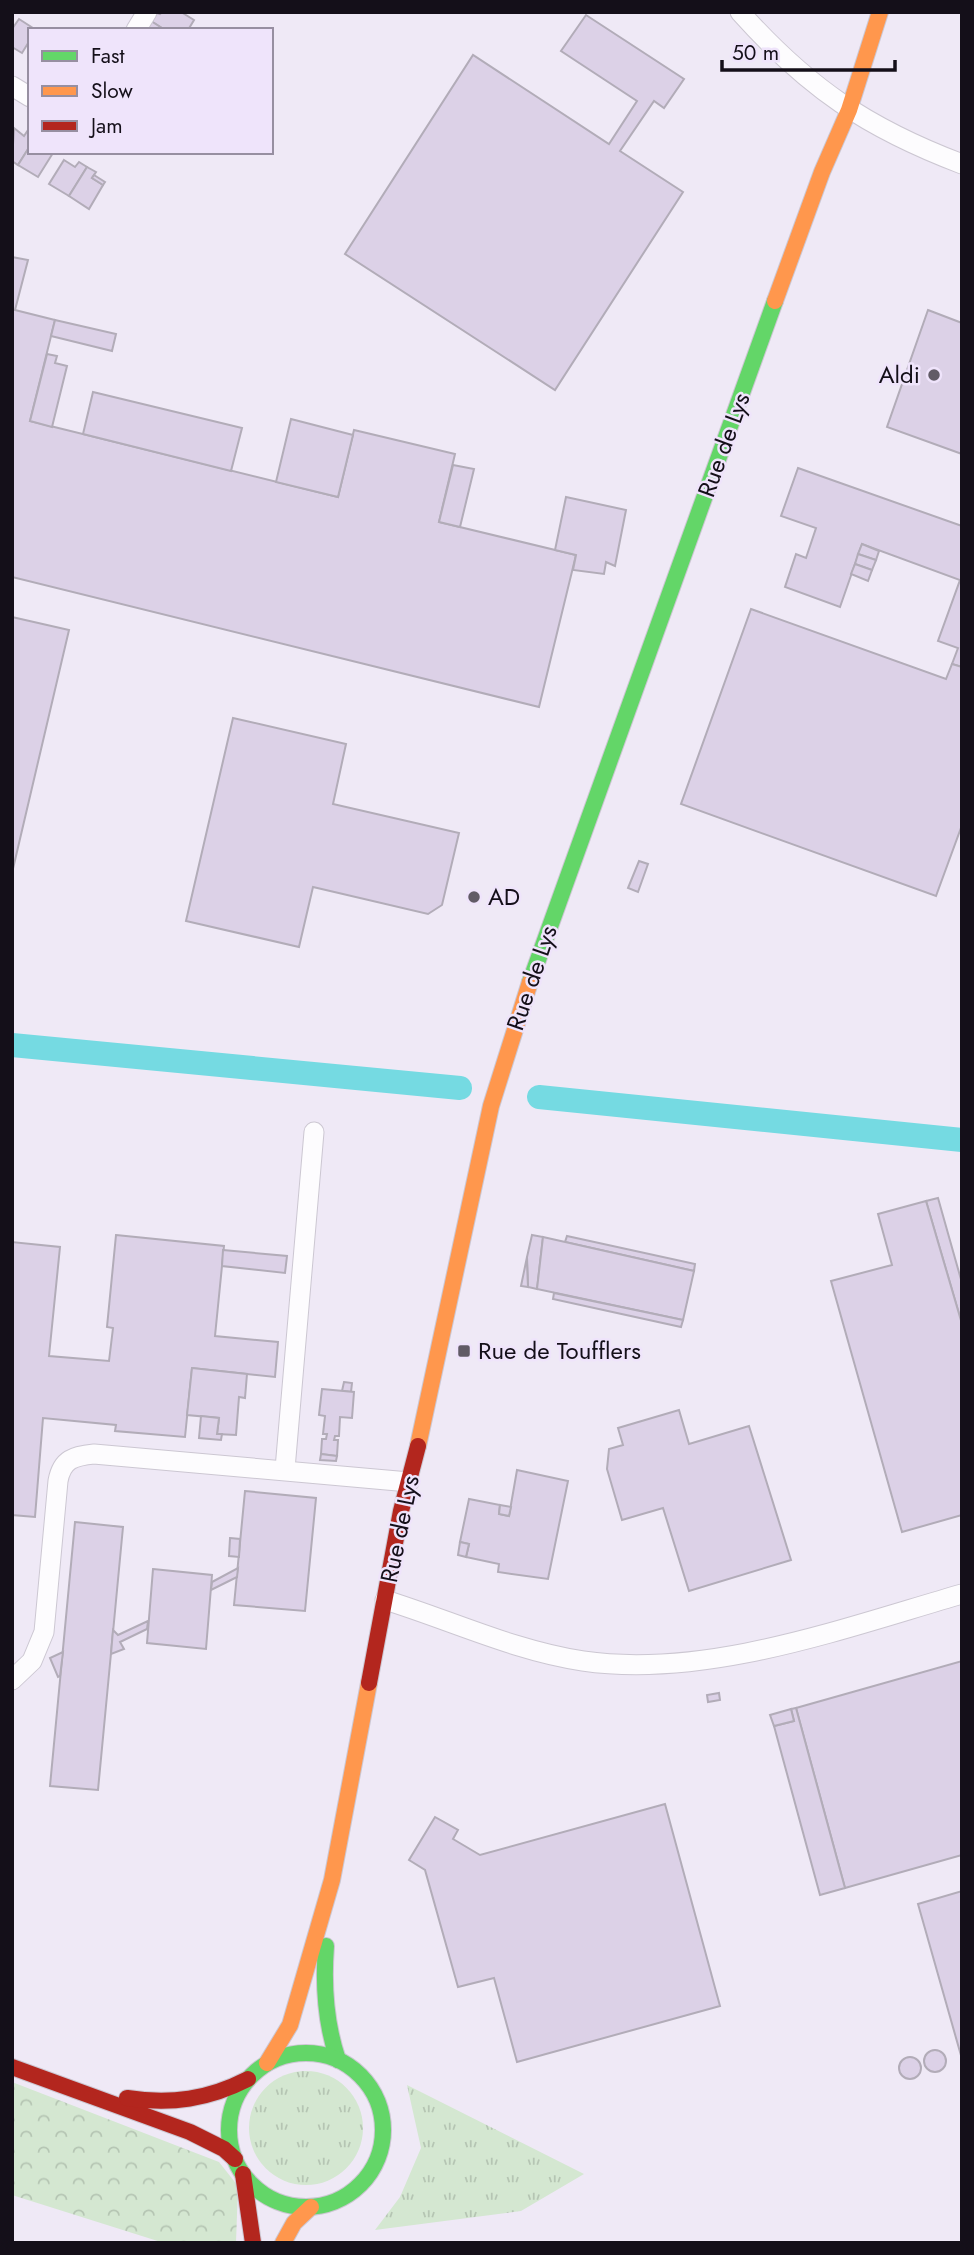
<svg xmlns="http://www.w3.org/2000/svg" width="974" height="2255" font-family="Jost,sans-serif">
	<defs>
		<pattern id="grass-tufts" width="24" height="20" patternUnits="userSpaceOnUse" patternTransform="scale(1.75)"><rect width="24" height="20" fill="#d4e7d1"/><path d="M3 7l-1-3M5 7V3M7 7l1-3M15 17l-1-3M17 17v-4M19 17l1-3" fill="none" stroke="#b5c5b3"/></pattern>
		<pattern id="forest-crowns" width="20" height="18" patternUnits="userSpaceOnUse" patternTransform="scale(1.75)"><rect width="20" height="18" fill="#d4e7d1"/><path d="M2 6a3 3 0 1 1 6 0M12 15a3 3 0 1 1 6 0" fill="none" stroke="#b5c5b3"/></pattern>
	</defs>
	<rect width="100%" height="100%" fill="#efe9f6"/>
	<!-- grass -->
	<g fill="url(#grass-tufts)">
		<circle cx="306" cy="2128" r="57"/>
		<polygon points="407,2085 584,2174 521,2211 375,2230 400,2197 421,2148"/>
	</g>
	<!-- forest -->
	<polygon fill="url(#forest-crowns)" points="12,2082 219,2162 238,2186 236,2243 164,2243 12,2195"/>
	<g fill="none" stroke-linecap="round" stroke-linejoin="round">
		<!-- canal -->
		<g stroke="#75dae2" stroke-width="24">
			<polyline points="12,1045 460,1088"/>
			<polyline points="539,1097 962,1140"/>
		</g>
	</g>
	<!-- building -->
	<g fill="#dcd1e7" stroke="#b2acb8" stroke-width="2">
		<polygon points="162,12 181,12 194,20 188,30 165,30 151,21 157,13 160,14"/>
		<polygon points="586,15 684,79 664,108 654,101 620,151 683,192 555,390 345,254 473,55 609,144 637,101 561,51"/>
		<polygon points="19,19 36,30 30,30 30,40 22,53 12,47 12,29"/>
		<polygon points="151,21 165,30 147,30"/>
		<polygon points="14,128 24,136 28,130 30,131 30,146 18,165 12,161"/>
		<polygon points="30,146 30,152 53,153 38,177 18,165"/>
		<polygon points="64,160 75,167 79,162 87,167 69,196 49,184"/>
		<polygon points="87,167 96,172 92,178 103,185 89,209 69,196"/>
		<polygon points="94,175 105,182 103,185 92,178"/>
		<polygon points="12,257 28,260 15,310 55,320 30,421 338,497 354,430 455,454 439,522 576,555 539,707 12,577"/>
		<polygon points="928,310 962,323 962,454 887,427"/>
		<polygon points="55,320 116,334 112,351 51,336"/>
		<polygon points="47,354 57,356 55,363 67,366 52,427 30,421"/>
		<polygon points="93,392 242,428 231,471 83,434"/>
		<polygon points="291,419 353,435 338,497 276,482"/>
		<polygon points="453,465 474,469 460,527 439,522"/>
		<polygon points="798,468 962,526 962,667 952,664 958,648 938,641 960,580 862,544 840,607 785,587 796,554 806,558 816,528 781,516"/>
		<polygon points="566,497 626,510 615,566 606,562 604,574 573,570 576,555 555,550"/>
		<polygon points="862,544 879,551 876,560 858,554"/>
		<polygon points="858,554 876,560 872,570 855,564"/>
		<polygon points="855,564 872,570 868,581 851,574"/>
		<polygon points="751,609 946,679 952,664 962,667 962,825 936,896 681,804"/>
		<polygon points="12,617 69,630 12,873"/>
		<polygon points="233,718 346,744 333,804 459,833 442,905 428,914 313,887 299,947 186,921"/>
		<polygon points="639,861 648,864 638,892 628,888"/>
		<polygon points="938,1198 962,1283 962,1324 926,1201"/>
		<polygon points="926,1201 962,1324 962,1515 902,1532 831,1281 892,1265 878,1214"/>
		<polygon points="116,1235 224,1246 215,1336 278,1342 275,1377 192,1368 185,1437 115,1431 116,1425 43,1418 35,1517 12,1515 12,1242 60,1247 49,1356 109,1361 113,1328 107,1327"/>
		<polygon points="532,1235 543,1237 537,1289 528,1287 527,1257"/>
		<polygon points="567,1236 695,1264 694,1271 565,1242"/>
		<polygon points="543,1237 694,1271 683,1320 537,1289"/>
		<polygon points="223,1250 287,1256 285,1273 222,1266"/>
		<polygon points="527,1257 527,1263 528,1287 521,1286"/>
		<polygon points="554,1293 683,1320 681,1327 553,1299"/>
		<polygon points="192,1368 247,1374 245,1398 239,1397 236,1435 217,1434 219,1418 187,1415"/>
		<polygon points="344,1382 352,1383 351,1392 342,1391"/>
		<polygon points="322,1389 354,1392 352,1418 340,1417 339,1436 335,1436 334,1440 338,1440 337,1456 321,1454 322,1439 326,1439 327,1434 323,1434 325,1416 319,1415"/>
		<polygon points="679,1410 689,1444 749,1426 791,1560 689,1591 663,1508 622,1520 607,1469 609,1449 623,1445 618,1428"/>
		<polygon points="201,1416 219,1418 217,1434 222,1434 221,1440 199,1438"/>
		<polygon points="321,1454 337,1456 336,1461 320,1460"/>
		<polygon points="517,1470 568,1481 548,1579 498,1572 499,1564 466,1557 469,1544 460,1542 469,1499 500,1505 499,1514 509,1516"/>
		<polygon points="245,1491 316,1498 305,1611 234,1605"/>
		<polygon points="500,1505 511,1507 509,1516 499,1514"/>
		<polygon points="75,1522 123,1527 98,1790 50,1786"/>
		<polygon points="230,1538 240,1539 239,1557 229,1556"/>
		<polygon points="460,1542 469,1544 466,1557 458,1555"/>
		<polygon points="238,1568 237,1577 211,1590 212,1582"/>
		<polygon points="153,1569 212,1575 206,1649 147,1643"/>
		<polygon points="148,1621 147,1629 120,1642 124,1649 111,1654 113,1630 118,1635"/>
		<polygon points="63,1652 60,1676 58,1677 50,1658"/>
		<polygon points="962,1661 962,1855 845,1888 796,1708"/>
		<polygon points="719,1693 720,1700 708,1702 707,1695"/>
		<polygon points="796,1708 845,1888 820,1895 774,1726 794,1721 791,1709"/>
		<polygon points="791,1709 794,1721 774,1726 770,1715"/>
		<polygon points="665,1804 720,2006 517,2062 494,1978 458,1987 425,1870 409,1860 435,1817 458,1830 453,1839 480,1855"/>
		<polygon points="962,1891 962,2059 918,1904"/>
		<circle cx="935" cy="2061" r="11"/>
		<circle cx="910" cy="2068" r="11"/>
	</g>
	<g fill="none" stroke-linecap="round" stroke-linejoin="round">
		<defs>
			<g id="street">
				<path d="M740,12C808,88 867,128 962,164"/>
				<polyline points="136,30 147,12"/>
				<polyline points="12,86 30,97"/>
				<polyline points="285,1469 314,1132"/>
				<path d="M385,1600C450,1620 515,1651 583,1661C706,1679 844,1628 962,1594"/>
				<path d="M12,1680L32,1661L44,1632L58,1481C62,1459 74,1456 94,1454L409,1482"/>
			</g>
			<g id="fast">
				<polyline points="530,982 775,301"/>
				<path d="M326,1946C323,1985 325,2022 338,2060"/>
				<circle cx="306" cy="2130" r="77"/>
			</g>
			<g id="slow">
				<polyline points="775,301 822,172 849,110 880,12"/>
				<polyline points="418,1446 491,1106 530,982"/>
				<polyline points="267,2063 290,2025 332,1880 369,1683"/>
				<polyline points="283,2243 294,2223 311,2207"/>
			</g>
			<g id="jam">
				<polyline points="369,1683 401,1511 418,1446"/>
				<polyline points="12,2067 190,2132 224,2149 235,2159"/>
				<path d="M127,2098C171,2105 209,2099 248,2079"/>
				<polyline points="243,2174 253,2243"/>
			</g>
		</defs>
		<!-- street casing -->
		<use href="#street" stroke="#ccc7d2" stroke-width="21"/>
		<!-- fast casing -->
		<use href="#fast" stroke="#ccc7d2" stroke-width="18"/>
		<!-- slow casing -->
		<use href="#slow" stroke="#ccc7d2" stroke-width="18"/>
		<!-- jam casing -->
		<use href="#jam" stroke="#ccc7d2" stroke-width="18"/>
		<!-- street -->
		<use href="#street" stroke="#fdfcfe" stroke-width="19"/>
		<!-- fast -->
		<use href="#fast" stroke="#63d668" stroke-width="16"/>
		<!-- slow -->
		<use href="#slow" stroke="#ff974d" stroke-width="16"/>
		<!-- jam -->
		<use href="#jam" stroke="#b3261e" stroke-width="16"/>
	</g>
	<!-- markers -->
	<g fill="#615b66" stroke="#efe4fb" stroke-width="2.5">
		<circle cx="934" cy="375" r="7"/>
		<circle cx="474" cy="897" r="7"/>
		<rect x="457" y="1344" width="14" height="14" rx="3.5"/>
	</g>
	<g text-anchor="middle" stroke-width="5" stroke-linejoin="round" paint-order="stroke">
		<!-- poi labels -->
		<g font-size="24" fill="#140f19" stroke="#efe4fb" text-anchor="start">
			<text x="920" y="383" text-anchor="end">Aldi</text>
			<text x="488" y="905">AD</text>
			<text x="478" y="1359">Rue de Toufflers</text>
		</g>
		<!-- street labels -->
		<g font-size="24" fill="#140f19" stroke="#efe4fb">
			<text transform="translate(724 445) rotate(-70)" y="8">Rue de Lys</text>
			<text transform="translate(532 978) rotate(-71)" y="8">Rue de Lys</text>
			<text transform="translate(400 1529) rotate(-78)" y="8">Rue de Lys</text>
		</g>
	</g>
	<!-- border -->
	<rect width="974" height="2255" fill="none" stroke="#140f19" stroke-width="28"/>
	<!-- legend -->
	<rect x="28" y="28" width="245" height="126" fill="#efe4fb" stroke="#978fa1" stroke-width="2"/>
	<rect x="42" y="51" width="35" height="10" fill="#63d668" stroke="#978fa1" stroke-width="2"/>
	<text x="91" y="63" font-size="21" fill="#140f19">Fast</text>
	<rect x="42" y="86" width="35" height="10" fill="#ff974d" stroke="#978fa1" stroke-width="2"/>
	<text x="91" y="98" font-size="21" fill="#140f19">Slow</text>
	<rect x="42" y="121" width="35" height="10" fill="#b3261e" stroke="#978fa1" stroke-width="2"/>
	<text x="91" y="133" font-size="21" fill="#140f19">Jam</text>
	<!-- scale -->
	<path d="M722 60v10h173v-10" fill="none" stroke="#140f19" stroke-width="3.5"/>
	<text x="732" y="60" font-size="21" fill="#140f19" stroke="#efe4fb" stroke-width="5" paint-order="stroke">50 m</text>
</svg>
